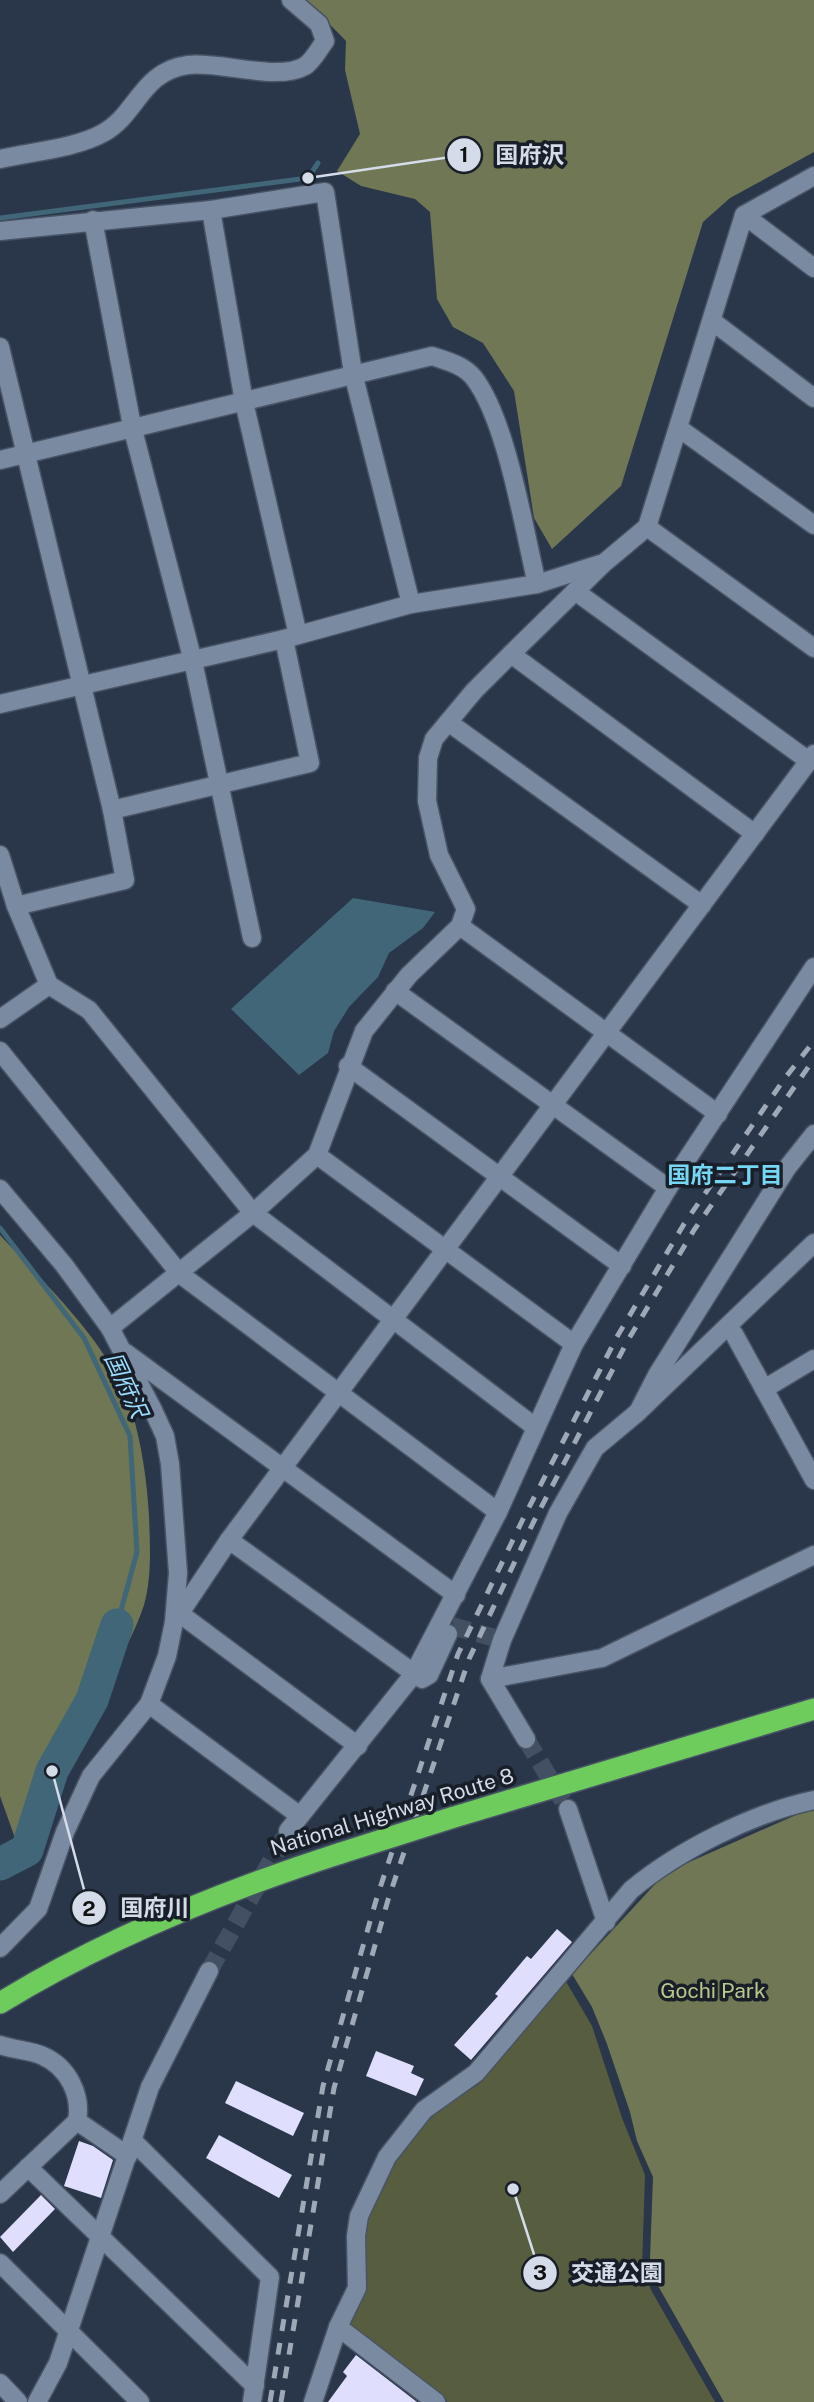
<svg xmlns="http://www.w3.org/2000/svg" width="814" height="2402" font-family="'Public Sans','Noto Sans JP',sans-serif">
	<rect width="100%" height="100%" fill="#2a374b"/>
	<!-- green -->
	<polygon fill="#575e3f" points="564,1978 592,2026 622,2118 645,2175 642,2267 651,2290 715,2402 448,2402 346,2324 363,2291 367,2272 364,2225 392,2165 421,2122 479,2084"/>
	<!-- forest -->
	<g fill="#6f7754">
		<polygon points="306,0 814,0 814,152 730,198 703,222 621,486 552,549 534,518 514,391 483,343 453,327 437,299 430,212 415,199 361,186 337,171 360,134 345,70 346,41"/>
		<path d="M0,1235C44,1283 114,1348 132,1412C142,1446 147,1481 149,1516C150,1545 152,1577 144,1605C130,1648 103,1683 84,1723C66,1761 55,1820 15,1838L0,1796Z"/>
		<polygon points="814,1807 814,2402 724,2402 657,2284 650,2258 653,2177 637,2141 630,2112 607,2044 592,2007 572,1974 658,1881 687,1863"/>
	</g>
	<!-- water -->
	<polygon fill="#406678" points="353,898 435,912 423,928 389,953 378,977 349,1007 334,1031 328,1053 299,1075 231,1009"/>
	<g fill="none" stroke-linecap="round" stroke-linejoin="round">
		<!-- stream -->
		<g stroke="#406678" stroke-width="5">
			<polyline points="0,218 308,178 318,163"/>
			<polyline points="0,1228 84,1338 130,1436 137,1552 117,1625"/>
		</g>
		<!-- river -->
		<polyline stroke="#406678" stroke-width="33" points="0,1864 27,1850 52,1771 92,1700 117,1625"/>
	</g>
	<!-- building -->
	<g fill="#dfdefc">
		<polygon points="557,1929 572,1942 471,2060 454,2045 498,1996 495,1994 527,1956 531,1959"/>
		<polygon points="376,2051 414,2066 411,2073 424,2079 416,2096 366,2076"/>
		<polygon points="236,2081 304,2113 293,2136 225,2103"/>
		<polygon points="219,2135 292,2175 279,2198 206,2158"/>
		<polygon points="79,2141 93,2146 113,2160 101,2198 64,2186"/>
		<polygon points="41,2195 55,2209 13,2252 0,2237"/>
		<polygon points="356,2355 417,2402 328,2402 347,2376 343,2372"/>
	</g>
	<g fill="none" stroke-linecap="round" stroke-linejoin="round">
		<!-- minor-tunnel -->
		<g stroke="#435063" stroke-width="18" stroke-dasharray="18 9" stroke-linecap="butt">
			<polyline points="452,1626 502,1640"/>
			<polyline points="526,1739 568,1809"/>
			<polyline points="209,1971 288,1831"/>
		</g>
		<defs>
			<g id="minor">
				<path d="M0,159C30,152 77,148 103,133C137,115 141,71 188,65C220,61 278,82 305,66C313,61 319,49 325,41L319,24L291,0"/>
				<polyline points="211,210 244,402 298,635"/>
				<polyline points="744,215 814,268"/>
				<polyline points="93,220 132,426 193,661 252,938"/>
				<polyline points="0,231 211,210 325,192 353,373 411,604"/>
				<polyline points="712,321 814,398"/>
				<polyline points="0,347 112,810 125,880 16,906"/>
				<polyline points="680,429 814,525"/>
				<path d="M0,460L432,356C447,361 464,365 474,378C507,421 524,530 537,584"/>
				<polyline points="647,527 814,648"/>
				<polyline points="575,591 809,761"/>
				<polyline points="511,654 755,834"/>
				<polyline points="0,704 284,639 411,604 537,584 600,564"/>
				<polyline points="448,722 702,905"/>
				<polyline points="112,810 310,763 284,639"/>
				<polyline points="0,855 16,906 49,985 89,1010 253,1213 535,1427"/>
				<polyline points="460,926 718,1114"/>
				<polyline points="395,991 668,1188"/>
				<polyline points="0,1019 49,985"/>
				<polyline points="0,1051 180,1274 498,1512"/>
				<polyline points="348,1066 622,1266"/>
				<polyline points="814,1134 787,1168 657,1375 638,1412 814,1243"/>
				<polyline points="317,1155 574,1344"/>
				<polyline points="0,1189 64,1265 110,1328 153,1410 165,1436 170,1464 178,1573 174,1622 167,1656 149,1704 91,1776 65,1832 38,1909 0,1948"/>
				<polyline points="110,1328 253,1213 317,1155 364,1031 409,975 460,926 466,909 439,855 427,801 428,758 434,739 474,691 511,654 604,563 647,527 744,215 814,176"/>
				<polyline points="734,1334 814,1480"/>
				<polyline points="126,1353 456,1595"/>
				<polyline points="764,1389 814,1359"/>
				<polyline points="638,1412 595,1448 558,1513 502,1640 490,1679 602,1658 814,1555"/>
				<polyline points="229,1540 422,1679 429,1675 448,1634"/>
				<polyline points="179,1613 358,1746"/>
				<polyline points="174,1622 229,1540 814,754"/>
				<polyline points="490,1679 526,1739"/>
				<polyline points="149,1704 300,1816"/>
				<polyline points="568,1809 606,1922"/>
				<polyline points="288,1831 413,1675 498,1512 574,1344 668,1188 814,967"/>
				<path d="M0,2045C14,2050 30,2050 43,2056C68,2067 82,2095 77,2121L0,2194"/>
				<polyline points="77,2121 128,2156"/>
				<polyline points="133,2141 270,2277 252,2402"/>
				<polyline points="28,2167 255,2386"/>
				<polyline points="0,2263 140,2402"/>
				<polyline points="338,2327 436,2402"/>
				<polyline points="0,2383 18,2402"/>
				<polyline points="37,2402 58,2363 150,2087 209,1971"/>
				<path d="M313,2402L338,2327L357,2288L356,2236L359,2216L387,2157L424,2110L476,2073L631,1890C679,1850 753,1813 814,1800"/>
			</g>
			<g id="highway">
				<polyline points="451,1818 814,1709"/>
				<path d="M0,2003C106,1938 223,1891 341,1853"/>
			</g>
		</defs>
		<!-- minor casing -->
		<use href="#minor" stroke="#485364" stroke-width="21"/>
		<!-- highway casing -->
		<use href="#highway" stroke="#485364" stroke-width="24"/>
		<!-- minor -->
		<use href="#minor" stroke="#7a8aa1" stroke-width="18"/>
		<!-- highway -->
		<use href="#highway" stroke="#6ecc5d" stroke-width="21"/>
		<!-- rail -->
		<g stroke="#9ea8b7" stroke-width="5" stroke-dasharray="12 12" stroke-linecap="butt">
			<polyline points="270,2402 323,2086 377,1897 458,1654 523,1519 618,1335 684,1224 785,1078 814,1041"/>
			<polyline points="281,2402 334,2088 388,1900 469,1659 533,1523 628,1340 694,1230 814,1059"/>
		</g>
		<defs>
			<polyline id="highway-bridge" points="341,1853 451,1818"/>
		</defs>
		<!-- highway-bridge casing -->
		<use href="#highway-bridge" stroke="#485364" stroke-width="24" stroke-linecap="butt"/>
		<!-- highway-bridge -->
		<use href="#highway-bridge" stroke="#6ecc5d" stroke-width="21"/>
	</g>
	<g text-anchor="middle" stroke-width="7" stroke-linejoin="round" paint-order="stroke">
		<!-- street labels -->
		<g font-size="21" fill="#d3dce8" stroke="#181f28">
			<text transform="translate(392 1812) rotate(-17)" y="7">National Highway Route 8</text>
		</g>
		<!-- park labels -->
		<g font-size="21" fill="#bac88c" stroke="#181f28">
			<text x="713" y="1998">Gochi Park</text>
		</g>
		<!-- neighbourhood labels -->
		<g font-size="23" font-weight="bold" fill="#76d7f4" stroke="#181f28">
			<text x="725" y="1183">国府二丁目</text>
		</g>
		<!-- water labels -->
		<g font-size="23" font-style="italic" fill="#9addfe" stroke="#181f28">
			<text transform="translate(126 1385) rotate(65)" y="8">国府沢</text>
		</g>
	</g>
	<!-- callouts -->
	<path fill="none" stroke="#d3dce8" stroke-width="2.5" d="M308 178L464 155M52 1771L89 1908M513 2189L540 2273"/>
	<g fill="#d3dce8" stroke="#181f28" stroke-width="2.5">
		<circle cx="308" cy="178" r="7"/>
		<circle cx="52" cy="1771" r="7"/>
		<circle cx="513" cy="2189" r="7"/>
		<circle cx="464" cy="155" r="18"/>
		<circle cx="89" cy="1908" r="18"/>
		<circle cx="540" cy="2273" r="18"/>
	</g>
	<g font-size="21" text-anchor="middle" font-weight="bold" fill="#111">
		<text x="464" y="162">1</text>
		<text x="89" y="1916">2</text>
		<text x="540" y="2280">3</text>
	</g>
	<g font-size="23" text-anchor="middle" font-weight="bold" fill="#d3dce8" stroke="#181f28" stroke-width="7" stroke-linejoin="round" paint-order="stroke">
		<text x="530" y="163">国府沢</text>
		<text x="155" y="1916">国府川</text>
		<text x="617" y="2281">交通公園</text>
	</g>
</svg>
